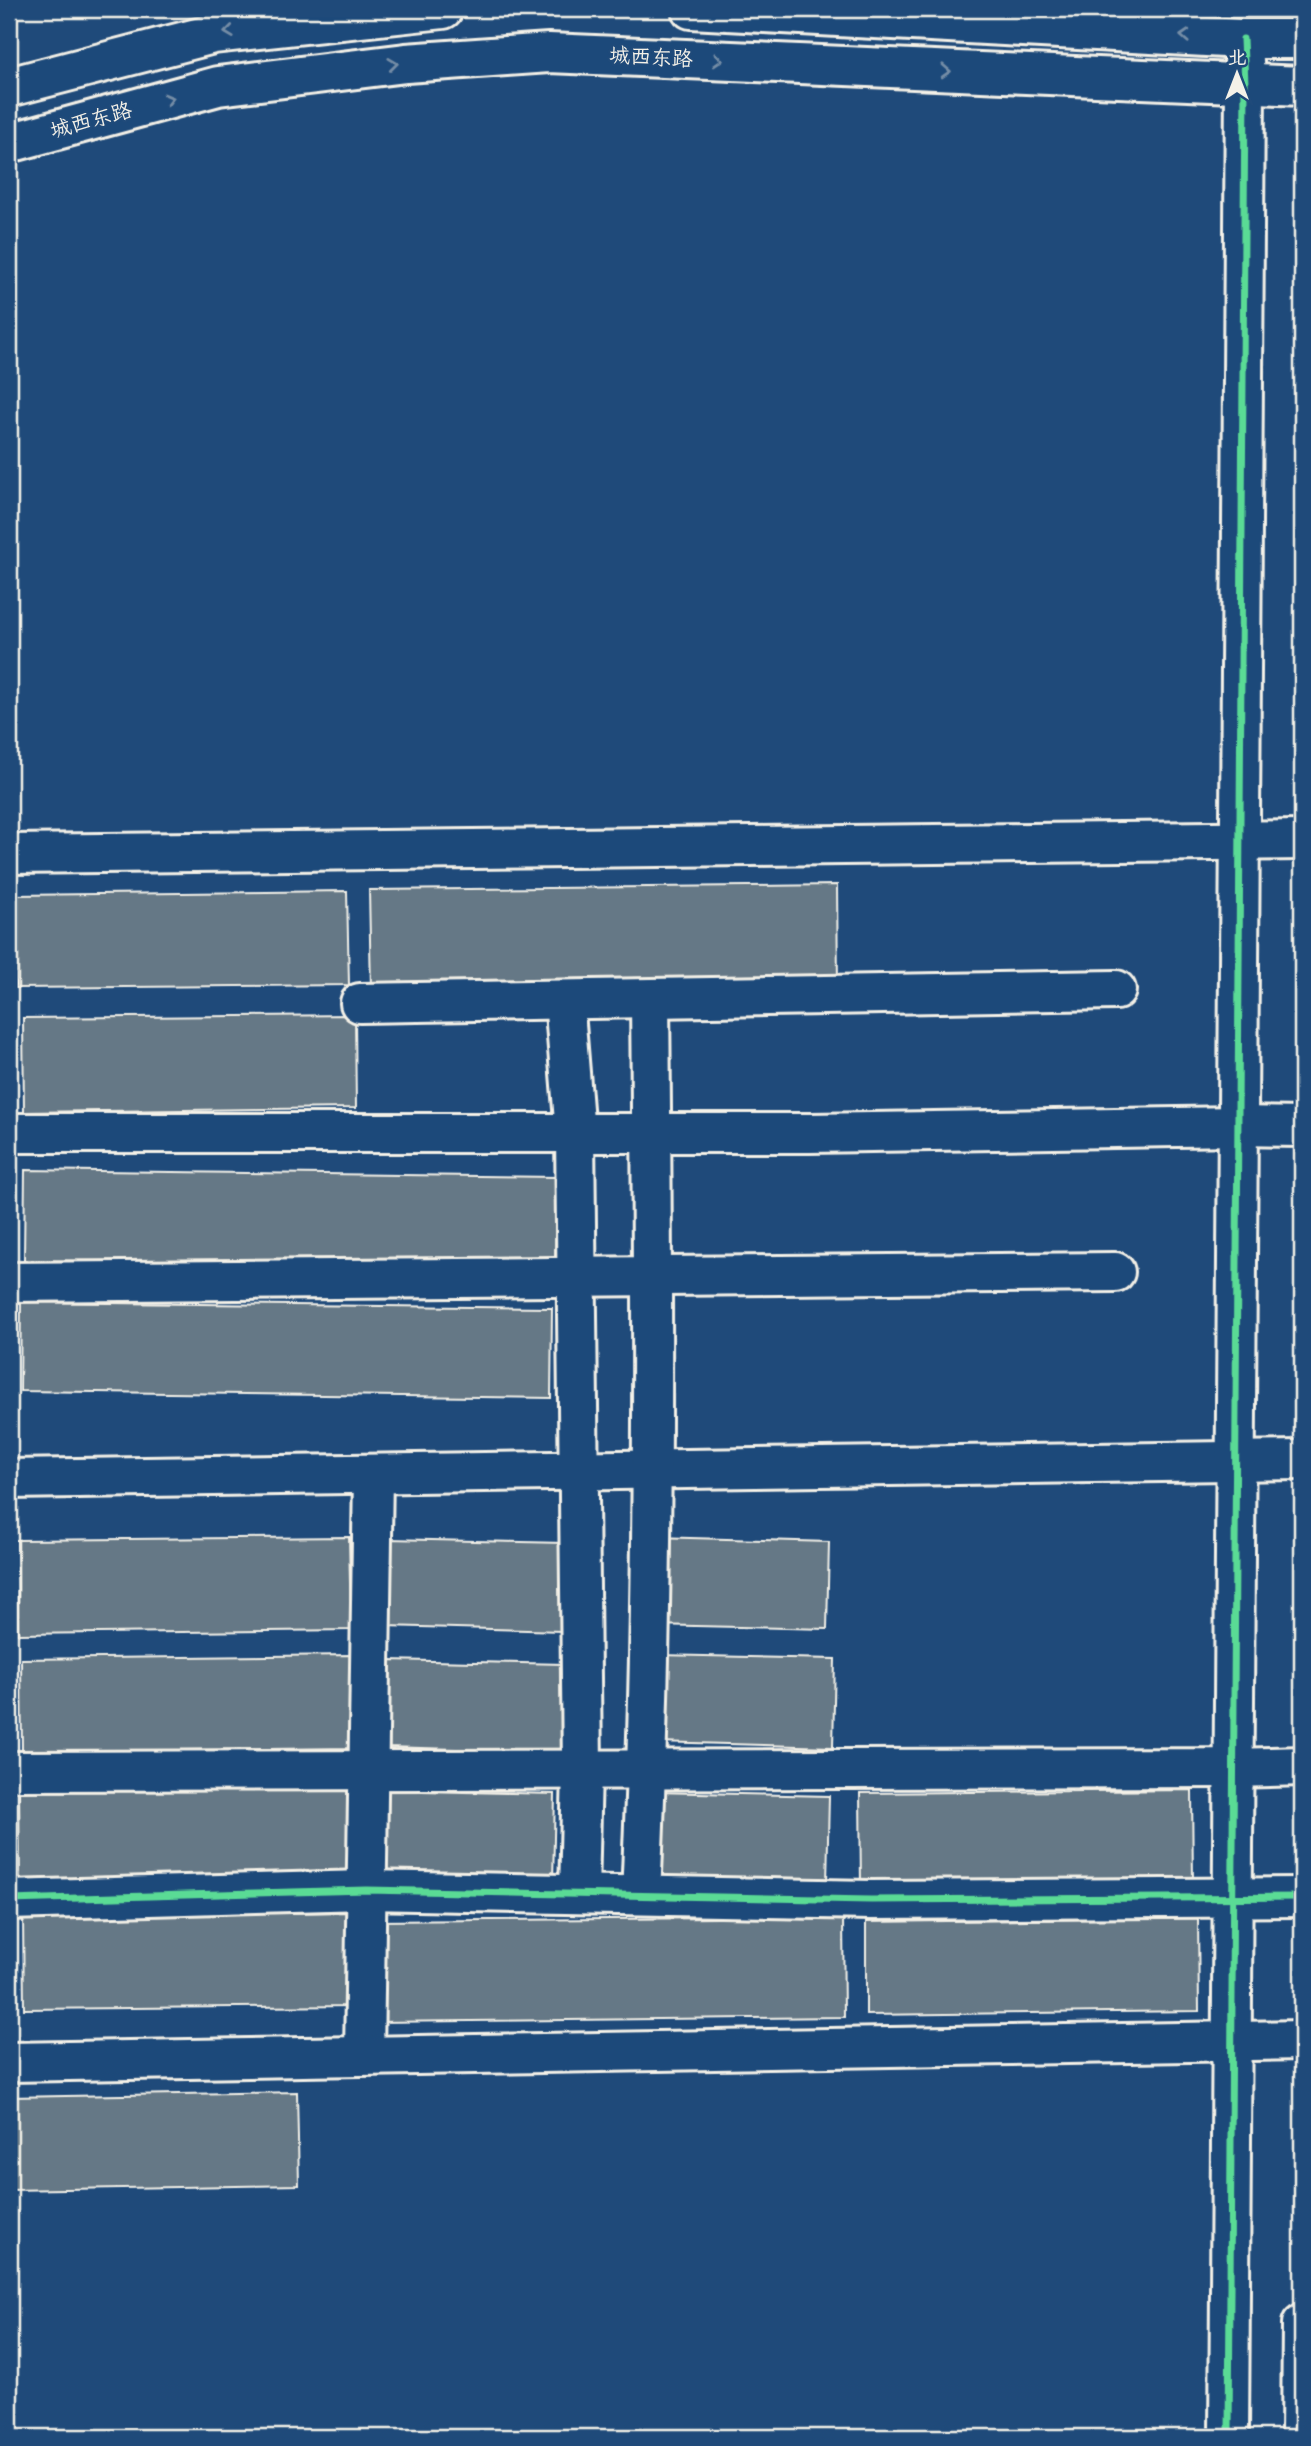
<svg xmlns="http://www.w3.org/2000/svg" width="1311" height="2446" font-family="Mali,'LXGW WenKai TC',sans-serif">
	<rect width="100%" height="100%" fill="#1f4a7a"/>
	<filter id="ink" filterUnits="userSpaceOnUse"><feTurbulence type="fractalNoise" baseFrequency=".0143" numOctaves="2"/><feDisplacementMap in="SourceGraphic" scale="14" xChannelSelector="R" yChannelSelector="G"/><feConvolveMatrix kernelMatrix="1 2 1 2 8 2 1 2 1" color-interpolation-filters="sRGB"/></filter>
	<g filter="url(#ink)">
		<!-- building -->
		<g fill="#657886" stroke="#f4f1e8" stroke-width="2">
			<polygon points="837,885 838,985 371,990 369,890"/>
			<polygon points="347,891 349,985 16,988 15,895"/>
			<polygon points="355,1015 356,1108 24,1112 23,1018"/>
			<polygon points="25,1170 556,1177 555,1267 24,1260"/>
			<polygon points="21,1302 552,1308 551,1398 20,1391"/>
			<polygon points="349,1537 351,1630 18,1634 17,1540"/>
			<polygon points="654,1537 829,1542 827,1629 652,1625"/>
			<polygon points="388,1539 564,1543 562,1631 386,1626"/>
			<polygon points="353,1655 354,1748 22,1752 21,1659"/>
			<polygon points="659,1655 835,1659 833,1747 657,1742"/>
			<polygon points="388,1660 564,1664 562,1752 386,1747"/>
			<polygon points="351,1786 352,1880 20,1883 19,1790"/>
			<polygon points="379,1790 555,1794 553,1881 377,1877"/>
			<polygon points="1192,1790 1193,1883 861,1887 860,1793"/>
			<polygon points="654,1792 829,1796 827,1883 652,1879"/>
			<polygon points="355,1912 356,2006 24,2009 23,1916"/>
			<polygon points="843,1917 844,2017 376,2022 376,1921"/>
			<polygon points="1198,1918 1199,2011 866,2015 866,1922"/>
			<polygon points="297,2092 299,2185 9,2190 9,2097"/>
		</g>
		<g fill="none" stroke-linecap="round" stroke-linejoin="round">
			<defs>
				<g id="street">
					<polyline points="9,854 1302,840"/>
					<polyline points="564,1000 575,1133 582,1769 579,1894"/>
					<polyline points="360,1003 1116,990"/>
					<polyline points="9,1133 810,1133 1238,1126 1302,1127"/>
					<polyline points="9,1282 1115,1272"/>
					<polyline points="9,1479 1302,1460"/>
					<polyline points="9,1771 1233,1768 1302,1766"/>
					<path d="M641,1895C655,1597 653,1297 650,999"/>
					<polyline points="9,1900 366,1890 871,1900 1302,1897"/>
					<polyline points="364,2055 373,1474"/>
					<polyline points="9,2062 1302,2040"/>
				</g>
				<g id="secondary">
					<polyline points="1229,2437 1245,84 1243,39"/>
					<polyline points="1301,2437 1302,2324"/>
				</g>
				<g id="highway">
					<polyline points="691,9 1243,39 1302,39"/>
					<polyline points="9,87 213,34 443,9"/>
					<polyline points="9,143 218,86 406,63 549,53 1302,86"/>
				</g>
			</defs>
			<!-- street casing -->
			<use href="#street" stroke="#f4f1e8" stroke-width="44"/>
			<!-- secondary casing -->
			<use href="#secondary" stroke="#f4f1e8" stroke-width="44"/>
			<!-- highway casing -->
			<use href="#highway" stroke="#f4f1e8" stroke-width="44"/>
			<!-- street -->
			<use href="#street" stroke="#1f4a7a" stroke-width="38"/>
			<!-- secondary -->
			<use href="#secondary" stroke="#1f4a7a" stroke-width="38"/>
			<!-- highway -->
			<use href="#highway" stroke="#1f4a7a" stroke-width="38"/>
			<defs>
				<g id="cycleway">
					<polyline points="9,1900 366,1890 871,1900 1302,1897"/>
					<polyline points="1229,2437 1245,84 1243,39"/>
				</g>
			</defs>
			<!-- cycleway casing -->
			<use href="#cycleway" stroke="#1f4a7a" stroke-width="11"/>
			<!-- cycleway -->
			<use href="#cycleway" stroke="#5adb95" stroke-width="7"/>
		</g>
		<!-- one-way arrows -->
		<defs><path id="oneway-chevron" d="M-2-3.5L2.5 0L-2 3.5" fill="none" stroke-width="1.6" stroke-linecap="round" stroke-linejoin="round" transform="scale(1.75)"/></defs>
		<g stroke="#748da6">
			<use href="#oneway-chevron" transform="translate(229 32) rotate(173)"/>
			<use href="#oneway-chevron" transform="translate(1185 36) rotate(-177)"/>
			<use href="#oneway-chevron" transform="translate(718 60) rotate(3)"/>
			<use href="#oneway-chevron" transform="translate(393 64) rotate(-7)"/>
			<use href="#oneway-chevron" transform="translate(946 71) rotate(3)"/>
			<use href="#oneway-chevron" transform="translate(169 99) rotate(-15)"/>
		</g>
	</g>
	<g text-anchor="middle" stroke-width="5" stroke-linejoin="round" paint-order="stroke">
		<!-- street labels -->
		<g font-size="21" fill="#f4f1e8" stroke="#1f4a7a">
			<text transform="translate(651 57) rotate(3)" y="7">城西东路</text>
			<text transform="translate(91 120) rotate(-15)" y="7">城西东路</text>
		</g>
	</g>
	<!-- margin -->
	<rect width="1311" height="2446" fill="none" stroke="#1f4a7a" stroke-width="35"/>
	<rect x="18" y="18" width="1276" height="2411" fill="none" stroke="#f4f1e8" stroke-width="2.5" filter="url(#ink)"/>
	<!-- north arrow -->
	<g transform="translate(1237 74)" stroke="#1f4a7a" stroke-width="5" paint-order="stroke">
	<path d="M0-5L12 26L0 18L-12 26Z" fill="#f4f1e8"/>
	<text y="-10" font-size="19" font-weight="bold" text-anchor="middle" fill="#f4f1e8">北</text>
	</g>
</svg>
